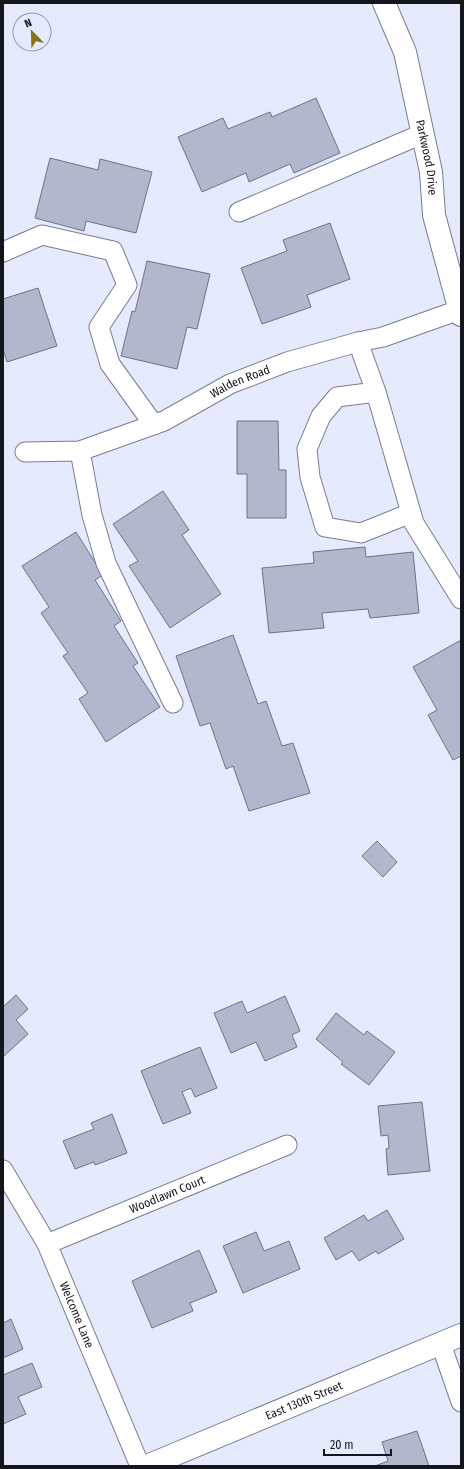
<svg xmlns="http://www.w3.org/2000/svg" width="464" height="1469" font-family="'Fira Sans Condensed',sans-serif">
	<rect width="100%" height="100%" fill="#e6eafd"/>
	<!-- building -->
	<g fill="#b2b7cd" stroke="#6f7388">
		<polygon points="316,98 340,153 294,173 290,164 249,182 246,173 202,192 178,137 223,118 228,129 270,112 272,117"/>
		<polygon points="50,158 98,170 100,159 152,172 136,233 86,221 84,231 35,218"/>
		<polygon points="330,223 350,279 307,295 311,307 262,324 241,268 287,251 283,240"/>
		<polygon points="147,261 210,274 197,329 187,327 177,369 121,356 132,311 135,312"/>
		<polygon points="38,288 57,346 7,362 4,352 3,353 3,299"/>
		<polygon points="237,421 278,421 279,470 286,470 286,518 247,518 247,474 237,474"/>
		<polygon points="163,491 189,530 182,535 221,594 170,628 129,566 138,561 113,524"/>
		<polygon points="76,532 103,575 95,580 121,621 114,626 138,663 133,666 160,707 106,742 79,699 88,693 63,656 68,653 41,613 49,607 22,566"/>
		<polygon points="365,547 366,557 413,552 419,613 370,618 368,609 322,613 324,628 269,633 262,568 314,563 313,552"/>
		<polygon points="233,635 258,704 266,701 282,746 293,743 310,793 249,811 233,766 226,769 210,723 200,726 176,656"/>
		<polygon points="461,640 461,756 453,760 428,715 437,710 413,667"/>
		<polygon points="377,841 397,862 383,877 362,856"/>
		<polygon points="16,995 28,1009 16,1020 28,1034 3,1057 3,1005 4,1006"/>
		<polygon points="285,996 300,1031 292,1035 297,1047 265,1061 256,1042 231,1053 214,1013 242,1001 247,1013"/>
		<polygon points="336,1013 364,1035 367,1031 395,1052 369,1085 341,1064 343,1062 316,1039"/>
		<polygon points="200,1047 217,1088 195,1097 191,1088 182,1092 191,1113 163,1124 141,1071"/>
		<polygon points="422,1102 430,1171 388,1175 386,1149 389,1148 388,1135 381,1136 378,1106"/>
		<polygon points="112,1114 127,1153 95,1165 94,1162 75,1169 63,1141 94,1129 91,1123"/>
		<polygon points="387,1210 404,1239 378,1254 376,1251 359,1261 352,1251 336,1260 324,1238 364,1215 368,1221"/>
		<polygon points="256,1232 264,1251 289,1241 300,1269 243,1293 223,1246"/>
		<polygon points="199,1250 217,1292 190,1303 193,1311 152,1328 132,1281"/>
		<polygon points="11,1319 23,1349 3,1358 3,1321 3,1323"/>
		<polygon points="32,1363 42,1387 18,1397 26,1414 3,1424 3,1375"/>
		<polygon points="417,1431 429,1466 375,1466 388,1461 382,1442"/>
	</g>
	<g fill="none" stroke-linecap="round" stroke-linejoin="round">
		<defs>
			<g id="minor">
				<polyline points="239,212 422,134"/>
				<polyline points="3,252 42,235 113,251 127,285 99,327 110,364 154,425"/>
				<polyline points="358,342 376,392 414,523 461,599"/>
				<polyline points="376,392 337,397 321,416 307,449 310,477 325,527 361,533 411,513"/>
				<polyline points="80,451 92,515 106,563 173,703"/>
				<path id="s1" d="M25,452L80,451L164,421L230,384L287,362L358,342L383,337L459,310"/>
				<path id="s2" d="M3,1170L47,1244L140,1466"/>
				<path id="s3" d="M47,1244L287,1145"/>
				<polyline points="441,1344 461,1402"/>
			</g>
			<g id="tertiary">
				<path id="s4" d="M384,3L405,52L431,172L434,215L461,315"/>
				<path id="s5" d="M147,1466L461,1335"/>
			</g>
		</defs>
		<!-- minor casing -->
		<use href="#minor" stroke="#797d92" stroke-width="21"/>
		<!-- tertiary casing -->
		<use href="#tertiary" stroke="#797d92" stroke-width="24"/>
		<!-- minor -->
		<use href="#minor" stroke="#fff" stroke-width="19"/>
		<!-- tertiary -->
		<use href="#tertiary" stroke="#fff" stroke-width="22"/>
	</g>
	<g text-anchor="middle" stroke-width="3" stroke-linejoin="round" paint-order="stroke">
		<!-- street labels -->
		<g font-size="12" fill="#14161e" stroke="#e6eafd">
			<text dy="4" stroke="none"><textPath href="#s4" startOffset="161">Parkwood Drive</textPath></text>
			<text dy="4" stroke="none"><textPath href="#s1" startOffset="230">Walden Road</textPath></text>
			<text dy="4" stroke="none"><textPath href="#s3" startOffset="130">Woodlawn Court</textPath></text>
			<text dy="4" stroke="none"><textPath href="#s2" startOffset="163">Welcome Lane</textPath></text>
			<text dy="4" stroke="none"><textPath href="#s5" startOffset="170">East 130th Street</textPath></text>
		</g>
	</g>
	<!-- border -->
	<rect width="464" height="1469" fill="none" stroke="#14161e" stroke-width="8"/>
	<!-- north arrow -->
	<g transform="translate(32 32) rotate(337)"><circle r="19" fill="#e6eafd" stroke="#9295a4"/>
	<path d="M0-3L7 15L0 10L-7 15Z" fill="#867316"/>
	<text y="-6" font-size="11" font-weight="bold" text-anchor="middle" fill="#14161e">N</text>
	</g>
	<!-- scale -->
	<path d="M324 1449v6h67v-6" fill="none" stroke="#14161e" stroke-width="2"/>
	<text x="330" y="1449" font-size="12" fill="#14161e" stroke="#e6eafd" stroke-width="3" paint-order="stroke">20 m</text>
</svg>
